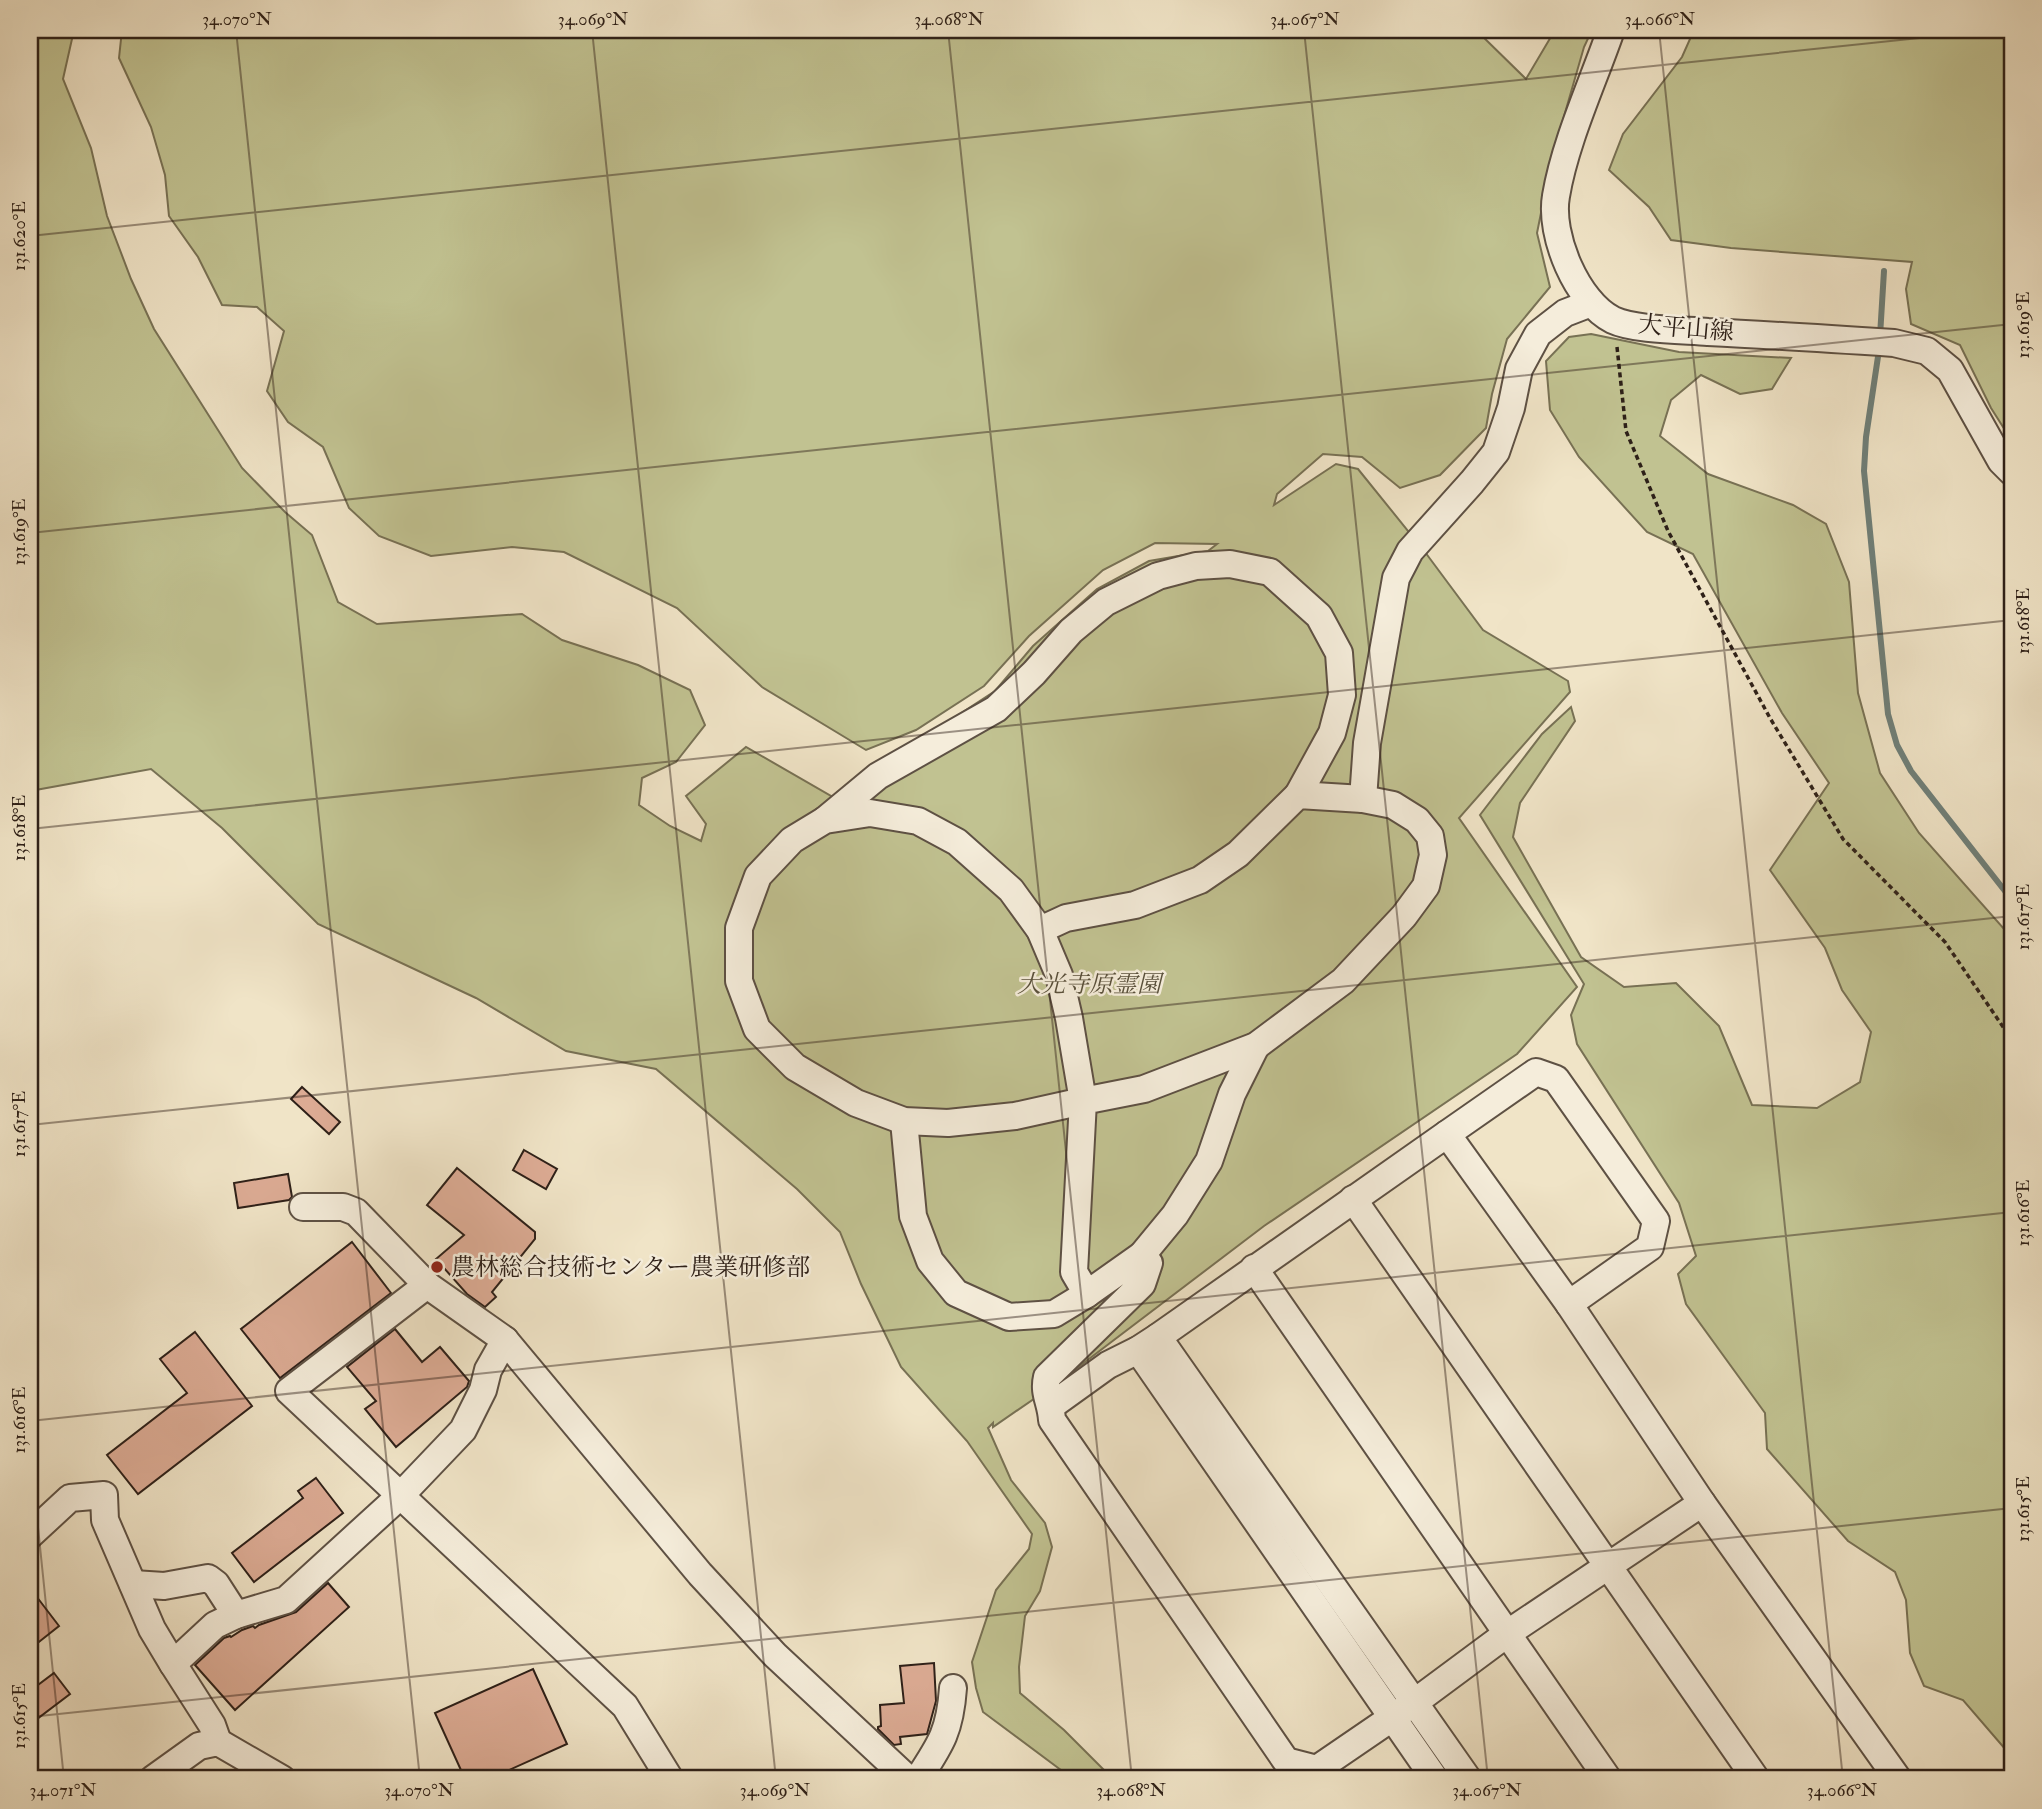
<svg xmlns="http://www.w3.org/2000/svg" width="2042" height="1809" font-family="'IM FELL Double Pica','Noto Serif JP',serif">
	<rect width="100%" height="100%" fill="#f0e4c7"/>
	<filter id="stains"><feTurbulence type="fractalNoise" baseFrequency=".00286" numOctaves="4"/><feColorMatrix values="0 0 0 0 .2 0 0 0 0 .09 0 0 0 0 .02 0 0 0 .5 -.17"/></filter>
	<radialGradient id="worn" r=".72"><stop offset=".6" stop-color="#630" stop-opacity="0"/><stop offset="1" stop-color="#630" stop-opacity=".3"/></radialGradient>
	<!-- green -->
	<g fill="#c1c291" stroke="#787154" stroke-width="2">
		<polygon points="30,30 74,30 63,79 91,148 107,216 131,279 154,329 242,468 285,512 312,535 338,602 377,624 522,614 562,640 638,665 690,690 705,725 676,762 642,778 639,805 670,826 701,841 706,824 686,796 746,747 833,797 995,691 1033,646 1097,589 1149,561 1208,551 1217,544 1155,543 1103,570 1029,636 984,686 916,730 866,750 762,687 677,608 564,552 512,547 431,556 379,536 349,508 323,447 288,422 267,391 284,331 257,307 222,305 198,257 169,216 165,175 151,127 119,58 122,30 1476,30 1526,79 1555,30 1592,30 1584,47 1552,158 1537,233 1550,287 1507,339 1492,394 1486,428 1440,475 1400,488 1362,457 1323,454 1277,494 1274,505 1336,464 1358,469 1425,552 1483,630 1568,681 1570,692 1459,818 1577,987 1517,1054 1264,1226 1060,1381 993,1427 993,1423 988,1428 1011,1480 1045,1523 1052,1547 1040,1591 1025,1616 1019,1667 1020,1693 1064,1730 1113,1779 1073,1779 983,1712 976,1688 972,1662 996,1590 1029,1549 1032,1534 967,1441 901,1367 861,1284 840,1232 797,1189 656,1069 566,1051 476,998 318,924 222,828 151,769 30,791"/>
		<polygon points="1694,30 1996,30 2003,37 2012,36 2012,441 1991,408 1960,345 1911,324 1906,289 1912,262 1731,248 1671,240 1649,207 1609,170 1623,134 1682,57"/>
		<polygon points="1591,334 1679,352 1791,358 1772,389 1740,394 1701,375 1671,400 1660,436 1708,474 1793,505 1826,524 1849,582 1858,693 1880,773 1919,833 2005,930 2012,944 2012,1757 1963,1700 1924,1686 1910,1653 1906,1600 1895,1572 1848,1541 1767,1449 1765,1413 1686,1304 1678,1274 1696,1256 1679,1203 1577,1044 1571,1015 1584,984 1480,815 1542,734 1571,707 1575,721 1520,803 1513,837 1581,957 1624,987 1676,983 1719,1026 1752,1105 1817,1108 1860,1082 1871,1032 1842,990 1825,948 1770,870 1829,783 1782,713 1693,554 1647,532 1579,457 1550,410 1546,361 1569,337"/>
	</g>
	<g fill="none" stroke-linecap="round" stroke-linejoin="round">
		<!-- stream -->
		<g stroke="#6f7f78" stroke-width="6">
			<polyline points="1880,336 1884,271"/>
			<polyline points="1879,350 1866,437 1864,471 1888,714 1897,745 1911,771 2012,900"/>
		</g>
	</g>
	<!-- building -->
	<g fill="#dcab94" stroke="#2e2018" stroke-width="2">
		<polygon points="302,1087 340,1122 329,1134 291,1099"/>
		<polygon points="524,1150 557,1169 546,1189 513,1170"/>
		<polygon points="457,1168 535,1232 535,1239 492,1292 496,1297 485,1307 467,1294 436,1259 464,1235 427,1205"/>
		<polygon points="288,1174 292,1197 289,1200 238,1208 234,1183"/>
		<polygon points="352,1242 391,1293 280,1378 241,1329"/>
		<polygon points="395,1329 422,1362 440,1347 469,1381 467,1387 396,1447 365,1409 376,1401 347,1367"/>
		<polygon points="195,1332 252,1406 138,1494 107,1455 187,1393 160,1359"/>
		<polygon points="316,1478 343,1513 254,1582 232,1553 303,1498 298,1491"/>
		<polygon points="328,1583 349,1607 235,1710 195,1665 224,1638 230,1636 231,1637 242,1630 253,1626 255,1628 259,1625 296,1612"/>
		<polygon points="30,1588 59,1626 30,1649"/>
		<polygon points="934,1663 936,1701 927,1734 900,1737 901,1744 894,1745 878,1729 878,1727 881,1726 880,1705 904,1703 900,1666"/>
		<polygon points="533,1669 567,1744 489,1779 465,1779 435,1713"/>
		<polygon points="54,1673 70,1694 37,1719 30,1710 30,1691"/>
	</g>
	<g fill="none" stroke-linecap="round" stroke-linejoin="round">
		<defs>
			<g id="minor">
				<path d="M1611,30C1593,82 1565,142 1556,196C1549,235 1577,302 1613,320C1634,330 1684,330 1708,332C1770,335 1832,339 1894,343L1927,351L1950,370L2001,461L2012,472"/>
				<path d="M1363,799L1393,805L1417,820L1430,836L1433,855L1426,886L1404,916L1343,981L1256,1046L1144,1089L1083,1101L1015,1116L948,1123L904,1121L856,1103L795,1067L757,1029L739,981V928L758,876L792,840L825,820L870,813L918,821L957,842L1011,890L1040,930L1059,975L1069,1018L1083,1101L1074,1272L1087,1294L1142,1255L1149,1263L1142,1284L1047,1377C1043,1394 1051,1402 1052,1420L1286,1761L1317,1769L1415,1702L1508,1633L1702,1503"/>
				<polyline points="825,820 878,776 996,709 1034,673 1071,631 1106,602 1158,576 1196,566 1230,564 1270,572 1319,616 1339,653 1342,695 1332,733 1298,795"/>
				<polyline points="1040,930 1066,918 1135,905 1200,880 1238,854 1298,795 1363,799 1367,743 1396,578 1410,551 1472,482 1496,452 1511,408 1519,369 1538,334 1565,313 1591,303"/>
				<polyline points="904,1121 913,1216 930,1261 956,1293 1009,1317 1054,1314 1087,1294"/>
				<polyline points="1447,1134 1536,1072 1556,1079 1656,1221 1650,1247 1569,1304"/>
				<polyline points="1353,1199 1756,1779"/>
				<polyline points="303,1207 343,1207 356,1212 427,1285 505,1340 700,1574 775,1655 908,1779"/>
				<polyline points="1142,1255 1175,1215 1209,1161 1232,1094 1256,1046"/>
				<polyline points="1254,1268 1608,1779"/>
				<polyline points="427,1285 289,1391 625,1706 670,1779"/>
				<polyline points="1158,1337 1468,1779"/>
				<polyline points="1138,1350 1435,1779"/>
				<polyline points="1051,1406 1108,1365 1138,1350 1158,1337 1447,1134 1569,1304 1702,1503 1898,1779"/>
				<polyline points="30,1535 70,1498 104,1495 105,1520 152,1629 173,1664"/>
				<polyline points="133,1584 164,1586 208,1578 216,1584 236,1615"/>
				<polyline points="218,1742 212,1725 173,1664 215,1625 236,1615 286,1600 401,1495 463,1430 483,1390 488,1370 505,1340"/>
				<polyline points="153,1779 199,1746 218,1742 282,1779"/>
				<path d="M918,1779C941,1744 950,1731 953,1688"/>
			</g>
		</defs>
		<!-- minor casing -->
		<use href="#minor" stroke="#5e5144" stroke-width="30"/>
		<!-- path -->
		<polyline stroke="#2e2018" stroke-width="3.5" stroke-dasharray="5 3.5" stroke-linecap="butt" points="1617,347 1626,431 1668,531 1770,718 1843,839 1945,942 2012,1040"/>
		<!-- minor -->
		<use href="#minor" stroke="#f5eddb" stroke-width="26"/>
	</g>
	<!-- ticks -->
	<path fill="none" stroke="#2e2018" stroke-width="2" stroke-opacity="0.45" d="M236,30L420,1779M592,30L776,1779M948,30L1132,1779M1304,30L1488,1779M1659,30L1843,1779M30,236L1996,30M30,533L2012,324M30,829L2012,620M30,1125L2012,916M30,1421L2012,1212M30,1450L64,1779M30,1717L2012,1508"/>
	<!-- markers -->
	<circle fill="#8f2418" stroke="#f5eddb" stroke-width="2.5" cx="437" cy="1267" r="7"/>
	<g text-anchor="middle" stroke-width="5" stroke-linejoin="round" paint-order="stroke">
		<!-- street labels -->
		<g font-size="24" fill="#2e2018" stroke="#f5eddb">
			<text transform="translate(1686 328) rotate(5)" y="8">大平山線</text>
		</g>
		<!-- park labels -->
		<g font-size="24" font-style="italic" fill="#5a513c" stroke="#f5eddb">
			<text x="1089" y="992">大光寺原霊園</text>
		</g>
		<!-- poi labels -->
		<g font-size="24" fill="#2e2018" stroke="#f5eddb" text-anchor="start">
			<text x="451" y="1275">農林総合技術センター農業研修部</text>
		</g>
	</g>
	<!-- margin -->
	<rect width="2042" height="1809" fill="none" stroke="#f0e4c7" stroke-width="77"/>
	<rect x="38" y="38" width="1966" height="1732" fill="none" stroke="#2e2018" stroke-width="2.5"/>
	<g font-size="18" text-anchor="middle" fill="#2e2018">
		<text x="237" y="25">34.070°N</text>
		<text x="593" y="25">34.069°N</text>
		<text x="949" y="25">34.068°N</text>
		<text x="1305" y="25">34.067°N</text>
		<text x="1660" y="25">34.066°N</text>
		<text transform="translate(19 236) rotate(-90)" y="6">131.620°E</text>
		<text transform="translate(2023 325) rotate(-90)" y="6">131.619°E</text>
		<text transform="translate(19 532) rotate(-90)" y="6">131.619°E</text>
		<text transform="translate(2023 621) rotate(-90)" y="6">131.618°E</text>
		<text transform="translate(19 828) rotate(-90)" y="6">131.618°E</text>
		<text transform="translate(2023 917) rotate(-90)" y="6">131.617°E</text>
		<text transform="translate(19 1124) rotate(-90)" y="6">131.617°E</text>
		<text transform="translate(2023 1213) rotate(-90)" y="6">131.616°E</text>
		<text transform="translate(19 1420) rotate(-90)" y="6">131.616°E</text>
		<text transform="translate(2023 1509) rotate(-90)" y="6">131.615°E</text>
		<text transform="translate(19 1716) rotate(-90)" y="6">131.615°E</text>
		<text x="63" y="1796">34.071°N</text>
		<text x="419" y="1796">34.070°N</text>
		<text x="775" y="1796">34.069°N</text>
		<text x="1131" y="1796">34.068°N</text>
		<text x="1487" y="1796">34.067°N</text>
		<text x="1842" y="1796">34.066°N</text>
	</g>
	<rect width="100%" height="100%" filter="url(#stains)"/>
	<rect width="100%" height="100%" fill="url(#worn)"/>
</svg>
